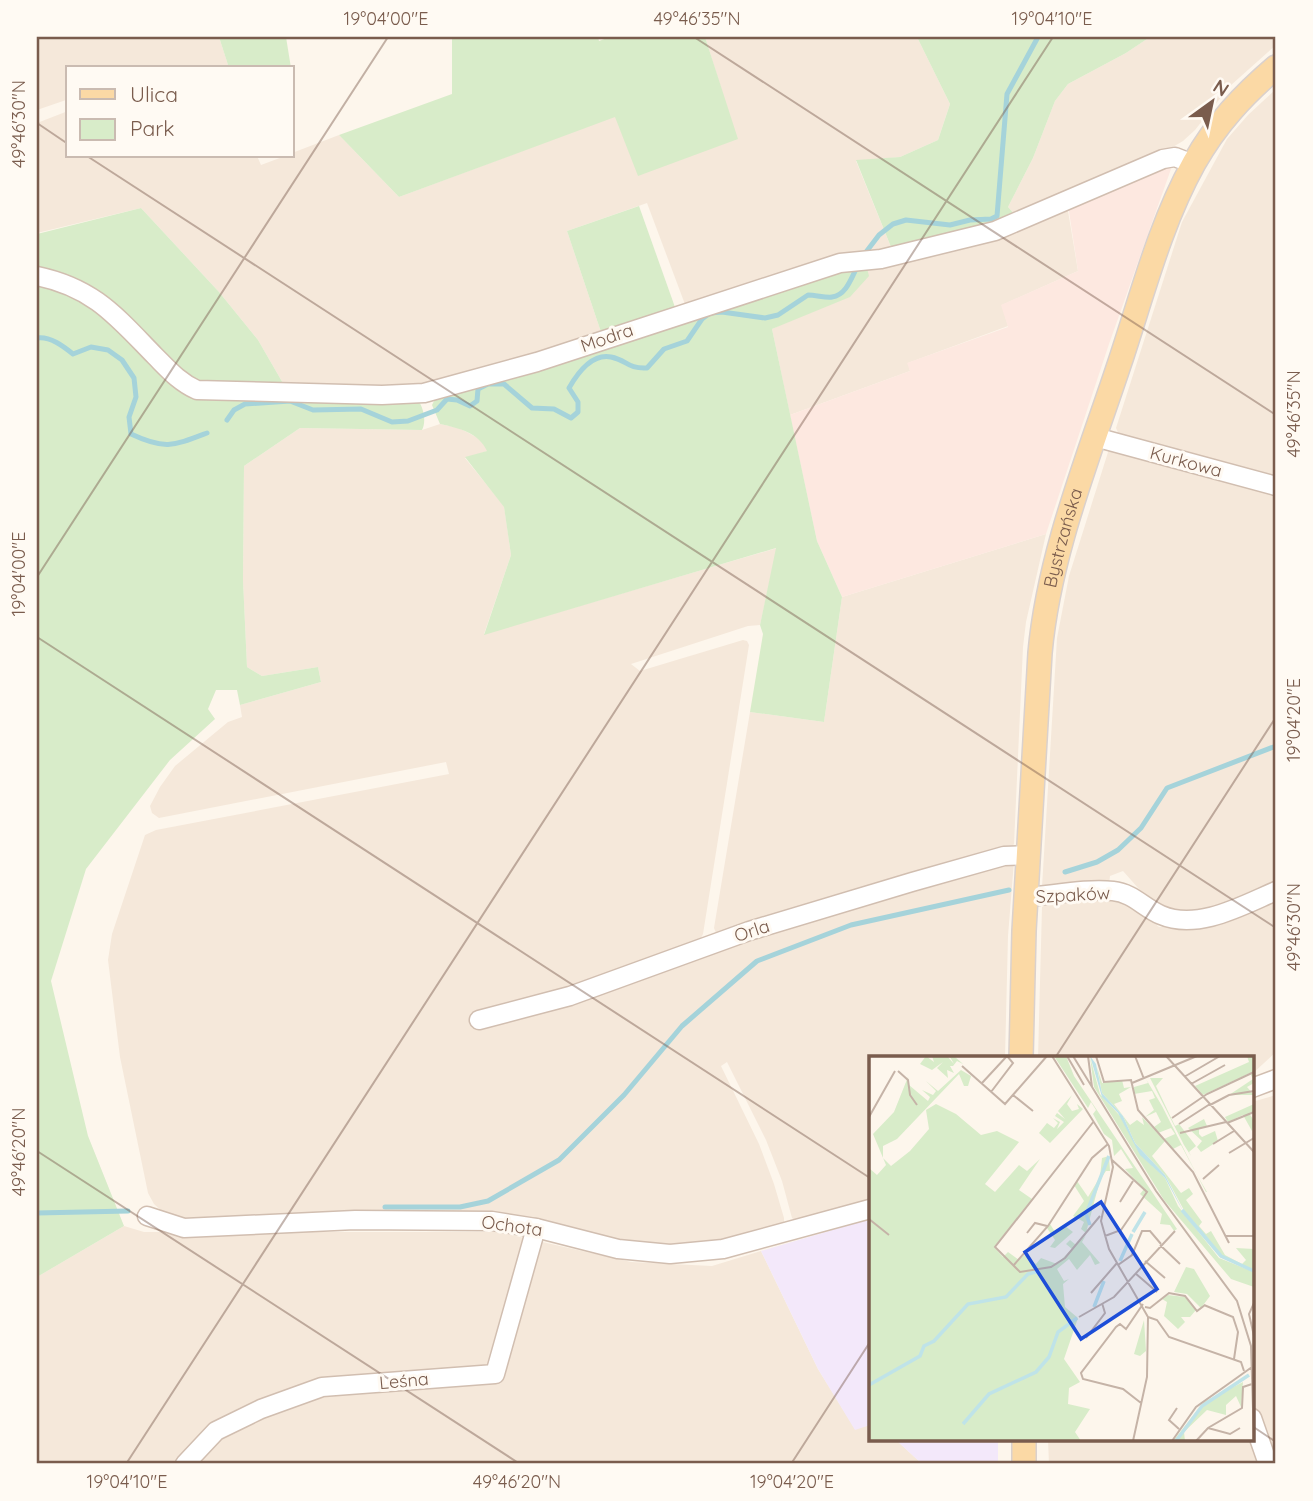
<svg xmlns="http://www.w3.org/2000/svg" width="1313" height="1501" font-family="Quicksand,sans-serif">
	<rect width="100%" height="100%" fill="#fdf6ec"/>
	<!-- residential -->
	<g fill="#f5e8da">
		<polygon points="37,37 219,37 229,68 68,68 68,103 66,100 37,110"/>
		<polygon points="705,37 917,37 950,104 938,140 900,157 856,161 893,252 686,307 647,203 567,231 602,335 423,389 284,385 258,340 219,292 141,208 37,233 37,123 68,111 68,156 257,156 261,165 285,156 292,156 292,153 339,135 399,197 615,116 737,139"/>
		<polygon points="1150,37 1276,37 1276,45 1230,86 1195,130 1183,141 1154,158 1017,217 1008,207 1033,158 1055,101 1068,84 1126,53"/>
		<polygon points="1276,89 1276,481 1120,437 1116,428 1182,222 1227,139 1248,115"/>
		<polygon points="1067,205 1078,271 1002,305 1008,326 908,363 910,371 790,415 772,329 795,318 866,264"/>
		<polygon points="440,424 459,428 482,440 488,451 465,458 504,506 511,555 484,634 777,548 760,625 748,626 631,664 640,671 743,640 747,641 749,645 703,934 698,944 568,992 472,1018 474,1028 571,1000 751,935 1014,861 1008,936 1005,1058 870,1058 870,1203 796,1221 792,1218 782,1181 766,1140 727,1062 721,1066 759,1144 774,1184 784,1218 784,1225 747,1238 641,1249 559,1229 191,1222 164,1213 154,1204 148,1193 120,1057 108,960 112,934 145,835 156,830 449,774 446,762 159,818 152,813 150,806 160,787 175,766 228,722 242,717 240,705 321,682 318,667 262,676 247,667 243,580 244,466 300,428 422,430"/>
		<polygon points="1109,449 1276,493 1276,885 1209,909 1184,912 1157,906 1147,898 1123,871 1110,876 1109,884 1042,887 1057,638 1069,576"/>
		<polygon points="1046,534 1026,622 1023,647 1014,844 1011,848 721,935 716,933 714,928 750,712 824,722 842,597"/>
		<polygon points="1108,897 1135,905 1159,927 1207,921 1276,897 1276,1052 1252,1074 1252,1058 1038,1058 1042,907 1047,904"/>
		<polygon points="1276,1095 1276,1464 1049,1464 1048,1440 1252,1440 1252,1102"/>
		<polygon points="124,1226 144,1232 498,1232 631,1262 712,1266 761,1251 818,1369 855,1429 870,1425 870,1440 896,1440 922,1464 37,1464 37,1277"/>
	</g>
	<!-- commercial -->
	<polygon fill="#fde8e0" points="1162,163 1171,169 1109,344 1046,534 842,597 817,541 790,415 910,371 907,363 1008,327 1001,305 1078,271 1068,205"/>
	<!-- education -->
	<g fill="#f3e8fa">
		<polygon points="870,1219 870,1425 855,1430 818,1369 761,1251"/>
		<polygon points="896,1440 998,1440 998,1464 922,1464"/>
	</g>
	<!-- green -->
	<g fill="#d8ecc9">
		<polygon points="219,37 286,37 291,68 229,68"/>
		<polygon points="452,37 598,37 599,41 610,37 705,37 738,139 638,176 615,117 399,197 339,135 452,94"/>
		<polygon points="917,37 1150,37 1126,53 1068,84 1055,101 1033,158 1008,207 1017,217 893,252 856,160 900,157 938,140 950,104"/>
		<polygon points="639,206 676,310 602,335 567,231"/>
		<polygon points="141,208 219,292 258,340 284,385 197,385 123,317 37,271 37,234"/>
		<path d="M866,264L869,276L850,297L772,329L817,541L842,597L824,722L750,712L763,634L760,625L776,548L484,635L511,555L504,507L465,457L487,451C479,433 459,428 440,424L432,405L437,395Z"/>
		<path d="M37,280L85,297L182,389L416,398C423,405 427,420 422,430L300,428L244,466L243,580L247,667L262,676L318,667L321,682L240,705L237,690H216L208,709L215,719L170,760L86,869L51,981L88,1136L124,1226L37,1277Z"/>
	</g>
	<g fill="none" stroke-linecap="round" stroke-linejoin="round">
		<!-- stream -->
		<g stroke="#a5d3da" stroke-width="5">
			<polyline points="863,256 879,235 893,224 906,220 950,225 970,220 991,219 997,216 1007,94 1038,37"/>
			<path d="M37,338C50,336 63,346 73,354L91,347L108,350L122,360L134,378L136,397L129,417L131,434C165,450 173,446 207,433"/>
			<path d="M227,420L234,410L245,404L290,401L313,410L361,409L392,422L408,421L437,410L447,399L457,400L470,406L477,401L478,389L488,384H504L532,408L554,409L571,418L578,412V402L569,388C577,374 591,353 611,357C627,360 627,369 647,368L664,349L687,341L702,319L710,313L722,312L765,318L778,315L808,295C816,295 826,298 832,297C847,295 852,276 858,265"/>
			<polyline points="1065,872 1097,862 1118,850 1141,828 1167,788 1276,746"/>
			<polyline points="385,1207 460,1207 488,1201 559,1160 624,1095 682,1026 757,961 851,925 1009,890"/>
			<polyline points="37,1213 128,1211"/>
		</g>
		<defs>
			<g id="minor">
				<path d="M37,276C94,288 116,316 155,356C168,369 179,382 197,390L382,395L424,393L537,362L840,263L881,259L995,231L1163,159L1175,157L1193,164"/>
				<polyline points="1095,437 1276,486"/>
				<path d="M1026,897C1053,895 1087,888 1113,891C1133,893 1144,908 1161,915C1198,931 1243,905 1276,891"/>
				<polyline points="479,1020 570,996 749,931 912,882 1004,856 1028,855"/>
				<polyline points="1252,1088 1276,1079"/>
				<polyline points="147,1216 184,1228 355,1220 492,1221 536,1228 618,1249 670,1254 723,1249 870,1209"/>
				<polyline points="1252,1418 1268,1464"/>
				<polyline points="185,1464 216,1431 261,1409 322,1387 495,1374 536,1228"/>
			</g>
			<g id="major">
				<path id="s1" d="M1021,1058L1024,931L1040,653C1049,553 1089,456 1120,362C1142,296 1160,224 1194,163C1216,124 1243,95 1276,67"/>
				<polyline points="1024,1440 1024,1464"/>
			</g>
		</defs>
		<!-- minor casing -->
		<use href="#minor" stroke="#d1beb0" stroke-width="21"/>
		<!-- major casing -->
		<use href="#major" stroke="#dad1cd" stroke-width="26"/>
		<!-- minor -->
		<use href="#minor" stroke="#fff" stroke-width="18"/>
		<!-- major -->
		<use href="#major" stroke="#fbd9a5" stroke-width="23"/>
	</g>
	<!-- ticks -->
	<path fill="none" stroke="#7a5c4d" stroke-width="2" stroke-opacity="0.45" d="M694,37L1276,415M37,123L68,144M87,156L1276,928M37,577L388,37M37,637L870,1178M1055,1058L1276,717M37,1151L520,1464M1252,1426L1276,1442M126,1464L1053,37M791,1464L870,1342"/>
	<g text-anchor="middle" stroke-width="6" stroke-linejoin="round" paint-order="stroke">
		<!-- street labels -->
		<g font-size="18" fill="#7a5c4d" stroke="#fffaf3">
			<text transform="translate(607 338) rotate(-19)" y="6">Modra</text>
			<text transform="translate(1186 462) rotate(15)" y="6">Kurkowa</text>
			<text dy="6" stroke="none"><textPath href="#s1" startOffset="523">Bystrzańska</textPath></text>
			<text transform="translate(1073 895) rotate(-3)" y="6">Szpaków</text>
			<text transform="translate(752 931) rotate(-18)" y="6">Orla</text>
			<text transform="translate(512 1226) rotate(8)" y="6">Ochota</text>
			<text transform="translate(404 1381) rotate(-5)" y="6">Leśna</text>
		</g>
	</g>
	<!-- overview -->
	<g transform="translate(869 1056)">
		<rect width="385" height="385" fill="#fdf6ec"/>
		<path d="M57,0L65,6L63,0H78L85,8L81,1L85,0L94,8L88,5L84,10H81L85,17L78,14L79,22L68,12L74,6L63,14L51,8ZM185,0H197L205,20L308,173L305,175L301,169L291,168L293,158L271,138L275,133L256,113L264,112L252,93L245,100L243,84L235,78L224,58L227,54L222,46L219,52ZM378,0H385V27L378,31L385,39H360L384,23L381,17L334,39L326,30L380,6ZM221,1L231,38L252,61L272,99L296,122L309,150L350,202L385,216V231L362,223L295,144L225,31ZM228,11L233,27L253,24L255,32L262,31L250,38L253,45L245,48L261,69L268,64L275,69L273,61L296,85L283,100L312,137L320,132L324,138L317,144L333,166L330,170L337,178L342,175L356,199L373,208L377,204L367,192L385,193V214L352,199L317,158L296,119L266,87L254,60L233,37ZM92,14L102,20L99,30H95L90,18L28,83L14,90V102L22,110L41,95L60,73L57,54L67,48L87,58L112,79L128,75L150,86L116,128L126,136L150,109L158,115L171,103L150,134L163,143L125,191L134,201L139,196L150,204L155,199L167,208L172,202L188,208L203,193L197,188L201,184L207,189L217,179L213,186L231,207L226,209L221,199L208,214L200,203L188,213L195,225L200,223L194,228L196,251L209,262L195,303L211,326L200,332L199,348L221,353L206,376L212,385H0V112L8,119L17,109L4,78L25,56L39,21L40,29L59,45L61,41L53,34L64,39L67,35L57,25L69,35ZM281,22H294L287,30L306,70L310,68L327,90L320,96L322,100L315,89ZM277,23L293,50L328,119L338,136H337L312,89L304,93L295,83L306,78L302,72L289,77L285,71L292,66L287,56L276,61L285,54L280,44L286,42L283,35L265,38V31L279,27ZM203,39L198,48L203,55L210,53L208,48L214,53L181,87L170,77L178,67L185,72L189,67L184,62L191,66L188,73L195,66L186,60L188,57L196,63L189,55ZM385,48V55L380,57L385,65L383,75L374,59L359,66L356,61ZM335,63L338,70L330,73V78L333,81L346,75L349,85L332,96L328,91L333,85L319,72ZM240,100L241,115H237L231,124L217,177L212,173L215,166L204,160L215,145L205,129L208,125L219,141L231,121L233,102ZM181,168L186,176L196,170L204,176L186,192L181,191L186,184L178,172ZM317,211L325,213L341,240L332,252L318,238L305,236ZM299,239L316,241L327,254L321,261H312L316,266L309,273L295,260L298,246L293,243ZM275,264L277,295L271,300L265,298ZM374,326L372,351L367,340L357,349V359L338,354L315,376L316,385H304L335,346Z" fill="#d8ecc9"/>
		<path d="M221,0L227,8L233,37L254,60L266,87L296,119L316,159L296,122L271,99L249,57L233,41Z" fill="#bfe3e8"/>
		<path fill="none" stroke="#bfe3e8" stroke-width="3.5" d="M313,154L352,200L385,215M221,169L217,158L240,100M264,176L276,156M251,205L263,178M225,251L235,225M0,329L51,300L55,290L65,285L99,248L137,241L159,218L170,215M94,368L120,338L167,316L180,301L189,276L208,262M307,385L333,350L380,319"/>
		<path fill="none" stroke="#c5b3a7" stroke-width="2" d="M183,0L240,90L244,111L232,165L240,193L279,261L278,321L264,385M198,0L215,29M204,0L287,135L368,245L382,290L385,385M219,0L223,31M227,0L235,26L262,24L269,54L324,116L360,187M266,0L275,23M297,0L385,96M93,10L136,48L178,0M29,15L39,24L41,39L48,49M315,21L351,0M113,27L138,0M263,27L328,0M322,28L356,9M122,36L144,7L138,0M144,39L164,55M341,49L360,39L385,35M0,61L26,15M303,62L338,38L385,16M225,65L126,191L151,216L182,211L196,202L231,160M358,67L385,56M310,68L341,48M311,77L357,66M344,88L365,75M360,97L385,82M334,123L350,109M251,146L264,125M0,163L20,179M158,177L166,167L178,170M236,180L252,174L278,136L243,104M357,180H385M291,189L311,208M276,205L296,222M249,209L263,199L273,175H281L292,188M144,210L179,170L223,102L239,88M266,217L288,236M222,237L248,207M385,247L380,258L385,280M335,249L364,261L369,276L365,303M276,251L281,252L300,237L316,240L328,255L336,249M210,261L245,241L306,175M279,261L288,264L300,281L372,306L375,315M217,282L236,257L233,247M272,347L254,333L214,323L212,317L247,271L251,268L257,273L274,248M308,352L300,364L310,373M339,372L361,378L371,372M303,385L327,351L383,311M327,385L339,372L373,352L374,331L383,328"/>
		<path fill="#1d4ed8" fill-opacity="0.15" stroke="#1d4ed8" stroke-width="3.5" d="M232,146L288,233L212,283L156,196Z"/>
		<rect width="385" height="385" fill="none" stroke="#7a5c4d" stroke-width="3.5"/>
	</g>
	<!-- border -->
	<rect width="1313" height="1501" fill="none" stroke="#fffaf3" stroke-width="77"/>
	<!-- legend -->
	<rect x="66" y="66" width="228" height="91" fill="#fffaf3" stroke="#cabbb1" stroke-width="2"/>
	<rect x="80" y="89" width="35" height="10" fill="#fbd9a5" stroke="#cabbb1" stroke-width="2"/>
	<text x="130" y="102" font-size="21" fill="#7a5c4d">Ulica</text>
	<rect x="80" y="119" width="35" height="21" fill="#d8ecc9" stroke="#cabbb1" stroke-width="2"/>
	<text x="130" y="136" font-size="21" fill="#7a5c4d">Park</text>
	<!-- north arrow -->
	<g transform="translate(1212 102) rotate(33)" stroke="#fffaf3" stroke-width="5" paint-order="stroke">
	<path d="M0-5L12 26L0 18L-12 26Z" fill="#7a5c4d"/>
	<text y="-10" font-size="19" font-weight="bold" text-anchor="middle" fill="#7a5c4d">N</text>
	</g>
	<rect x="38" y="38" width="1236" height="1424" fill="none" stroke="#7a5c4d" stroke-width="2.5"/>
	<g font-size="18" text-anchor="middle" fill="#7a5c4d">
		<text x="386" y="25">19°04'00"E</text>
		<text x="697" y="25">49°46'35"N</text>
		<text x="1052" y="25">19°04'10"E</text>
		<text transform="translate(19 124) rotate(-90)" y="6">49°46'30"N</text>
		<text transform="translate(1294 414) rotate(-90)" y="6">49°46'35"N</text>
		<text transform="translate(19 574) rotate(-90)" y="6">19°04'00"E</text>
		<text transform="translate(1294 720) rotate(-90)" y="6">19°04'20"E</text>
		<text transform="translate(1294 927) rotate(-90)" y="6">49°46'30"N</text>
		<text transform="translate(19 1152) rotate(-90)" y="6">49°46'20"N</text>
		<text x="127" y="1488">19°04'10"E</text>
		<text x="517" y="1488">49°46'20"N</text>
		<text x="792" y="1488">19°04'20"E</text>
	</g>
</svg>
